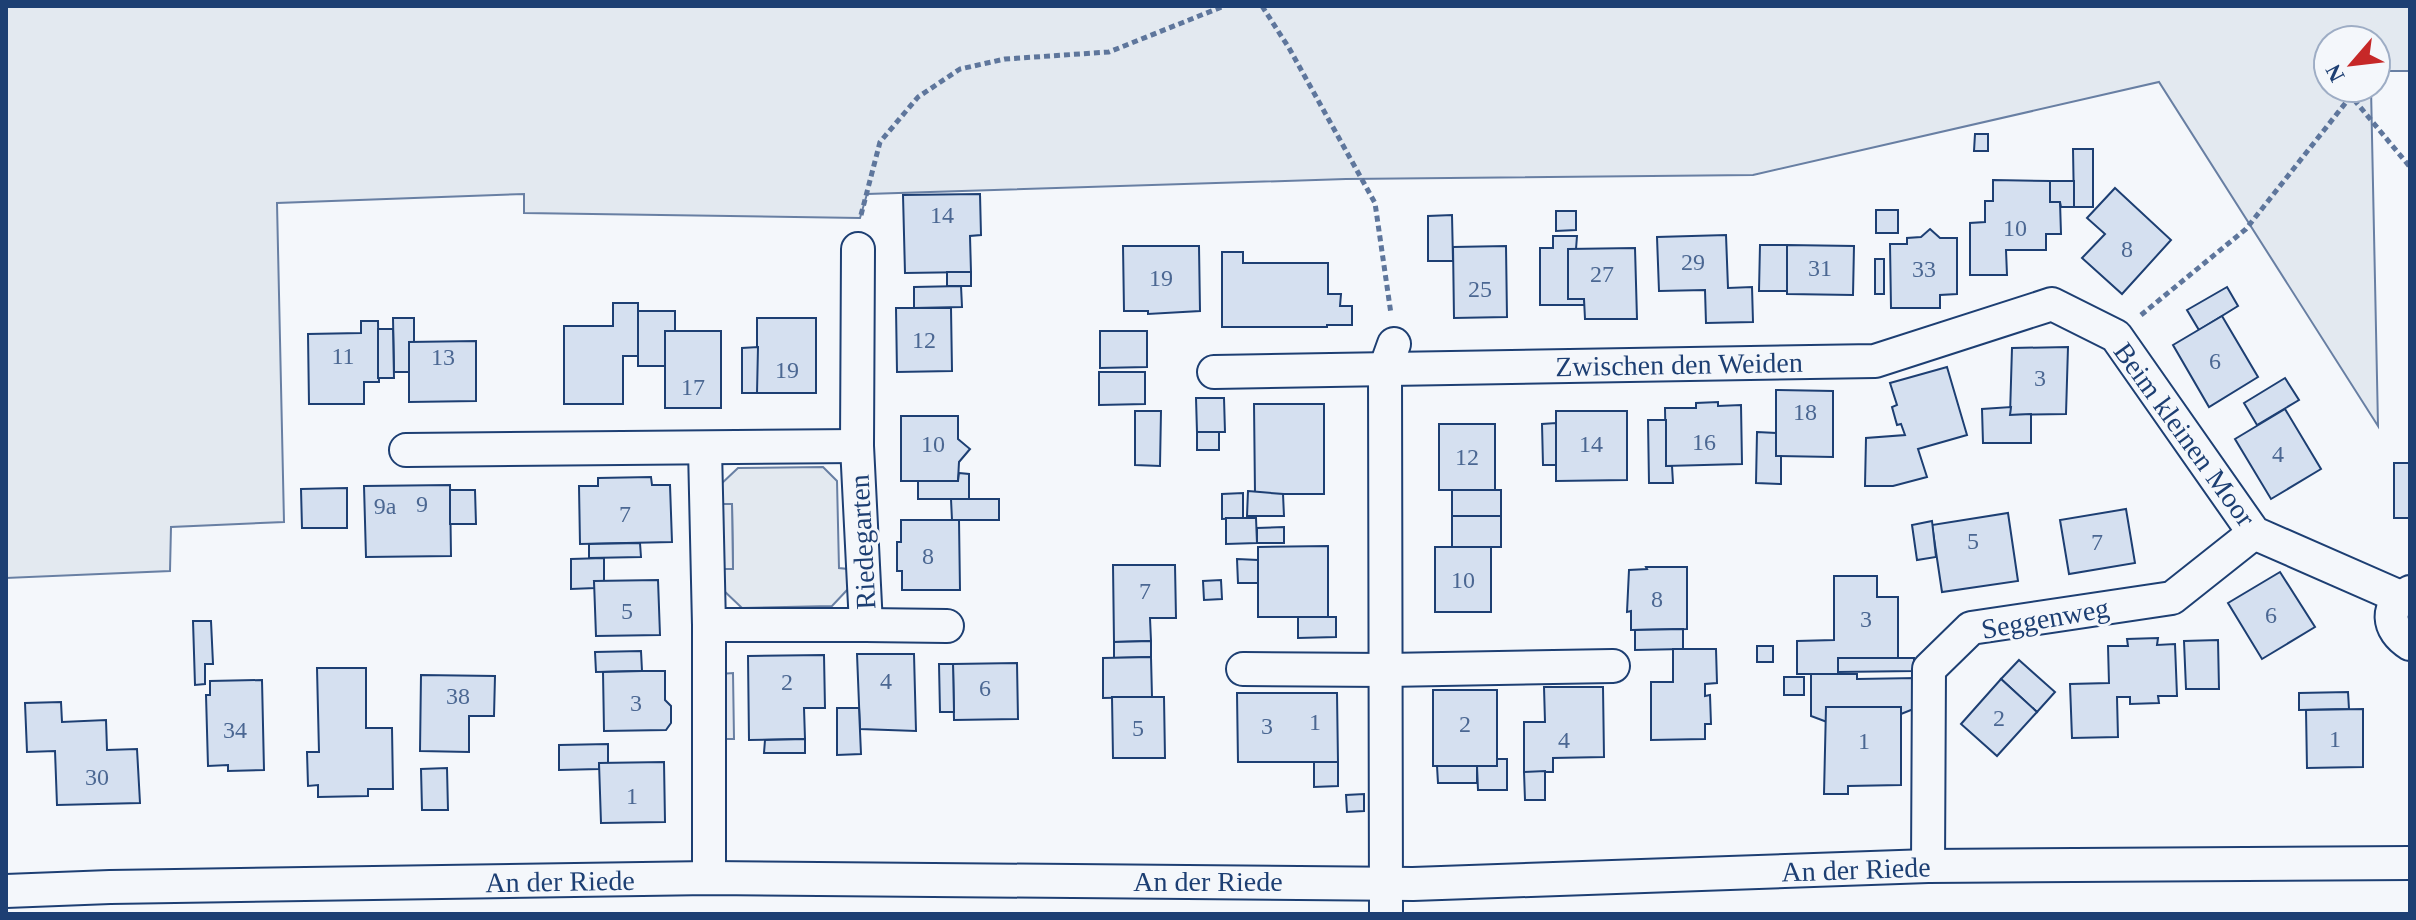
<svg xmlns="http://www.w3.org/2000/svg" width="2416" height="920" font-family="Georgia,serif">
	<rect width="100%" height="100%" fill="#f4f7fb"/>
	<!-- green -->
	<g fill="#e3e9f0" stroke="#687fa3" stroke-width="2">
		<polygon points="6,6 2410,6 2410,71 2376,71 2376,40 2328,40 2328,88 2371,88 2378,426 2159,82 1753,175 1346,179 867,194 860,218 524,213 524,194 277,203 284,522 171,527 170,571 6,578"/>
		<polygon points="823,467 837,481 839,568 848,569 848,589 832,606 742,608 721,588 721,569 733,568 732,504 720,504 720,485 738,468"/>
	</g>
	<!-- parking -->
	<g fill="#e3e8f0" stroke="#687fa3" stroke-width="2">
		<polygon points="720,504 732,504 733,569 721,569"/>
		<polygon points="733,673 734,739 722,739 720,674"/>
	</g>
	<!-- building -->
	<g fill="#d5e0f0" stroke="#1d3f73" stroke-width="2">
		<polygon points="1975,134 1988,134 1988,151 1974,151"/>
		<polygon points="2073,149 2093,149 2093,207 2074,207"/>
		<polygon points="1993,180 2050,181 2050,202 2060,202 2061,234 2046,234 2046,250 2006,250 2007,275 1970,275 1970,223 1985,222 1985,201 1993,201"/>
		<polygon points="2050,181 2074,181 2074,207 2061,207 2060,202 2050,202"/>
		<polygon points="2115,188 2171,240 2122,294 2082,258 2105,234 2087,218"/>
		<polygon points="980,194 981,235 970,236 971,272 905,273 903,195"/>
		<rect x="1876" y="210" width="22" height="23"/>
		<polygon points="1556,211 1576,211 1576,230 1556,231"/>
		<polygon points="1452,215 1453,261 1428,261 1428,216"/>
		<polygon points="1930,229 1940,238 1957,238 1957,294 1940,295 1940,308 1891,308 1890,244 1907,244 1907,238 1921,237"/>
		<polygon points="1726,235 1728,288 1752,287 1753,322 1706,323 1705,290 1659,291 1657,237"/>
		<polygon points="1553,236 1577,236 1576,249 1568,249 1568,299 1584,299 1585,305 1540,305 1540,248 1553,248"/>
		<polygon points="1760,245 1787,245 1787,291 1759,291"/>
		<polygon points="1787,245 1854,246 1853,295 1787,294"/>
		<polygon points="1123,246 1199,246 1200,311 1148,314 1148,311 1124,311"/>
		<polygon points="1506,246 1507,317 1454,318 1453,247"/>
		<polygon points="1635,248 1637,319 1585,319 1584,299 1568,299 1568,249"/>
		<polygon points="1222,252 1243,252 1243,263 1328,263 1328,294 1341,294 1340,306 1352,306 1352,325 1327,325 1327,327 1222,327"/>
		<rect x="1875" y="259" width="9" height="35"/>
		<rect x="947" y="272" width="24" height="14"/>
		<polygon points="961,286 962,307 914,308 914,287"/>
		<polygon points="2227,287 2238,306 2199,330 2187,310"/>
		<polygon points="613,303 638,303 638,356 623,356 623,404 564,404 564,326 613,326"/>
		<polygon points="896,308 951,308 952,371 897,372"/>
		<polygon points="638,311 675,311 675,331 665,331 665,366 638,366"/>
		<polygon points="2222,316 2258,377 2209,407 2173,345"/>
		<polygon points="393,318 414,318 414,342 409,342 409,372 394,372"/>
		<rect x="757" y="318" width="59" height="75"/>
		<polygon points="361,321 378,321 379,382 364,382 364,404 309,404 308,334 361,333"/>
		<polygon points="378,329 393,329 394,378 378,378"/>
		<rect x="665" y="331" width="56" height="77"/>
		<polygon points="1100,331 1147,331 1147,367 1100,368"/>
		<polygon points="476,341 476,401 409,402 409,342"/>
		<polygon points="758,347 757,393 742,393 742,348"/>
		<polygon points="2068,347 2066,414 2010,415 2012,348"/>
		<polygon points="1947,367 1967,435 1918,449 1927,477 1893,486 1865,486 1866,438 1905,435 1901,424 1897,425 1892,407 1897,405 1890,383"/>
		<polygon points="1099,372 1145,372 1145,404 1099,405"/>
		<polygon points="2285,378 2299,400 2257,425 2244,403"/>
		<polygon points="1776,390 1833,391 1833,457 1776,456"/>
		<polygon points="1196,398 1224,398 1225,432 1197,432"/>
		<polygon points="1718,402 1718,406 1741,405 1742,464 1666,466 1665,408 1696,408 1696,403"/>
		<polygon points="1254,404 1324,404 1324,494 1255,494"/>
		<polygon points="2011,407 2010,415 2031,414 2031,443 1983,443 1982,409"/>
		<polygon points="2285,409 2321,469 2271,499 2235,439"/>
		<polygon points="1135,411 1161,411 1160,466 1135,465"/>
		<polygon points="1556,411 1627,411 1627,480 1556,481"/>
		<polygon points="901,416 958,416 958,439 970,449 959,462 958,481 901,481"/>
		<polygon points="1648,420 1666,420 1666,466 1672,466 1673,483 1649,483"/>
		<polygon points="1556,423 1556,465 1543,465 1542,424"/>
		<rect x="1439" y="424" width="56" height="66"/>
		<rect x="1197" y="432" width="22" height="18"/>
		<polygon points="1757,432 1776,433 1776,456 1781,456 1781,484 1756,483"/>
		<rect x="2394" y="463" width="16" height="55"/>
		<polygon points="959,473 969,474 969,499 918,499 918,481 958,481"/>
		<polygon points="651,477 652,485 670,485 672,542 580,544 579,486 598,486 598,478"/>
		<polygon points="450,485 451,556 366,557 364,486"/>
		<polygon points="347,488 347,528 302,528 301,489"/>
		<polygon points="450,490 475,490 476,524 450,524"/>
		<rect x="1452" y="490" width="49" height="26"/>
		<polygon points="1248,491 1283,494 1284,516 1247,516"/>
		<polygon points="1243,493 1243,518 1222,519 1222,494"/>
		<polygon points="951,499 999,499 999,520 952,520"/>
		<polygon points="2126,509 2135,563 2069,574 2060,520"/>
		<polygon points="2008,513 2018,581 1942,592 1932,525"/>
		<rect x="1452" y="516" width="49" height="31"/>
		<polygon points="1226,518 1256,518 1257,543 1226,544"/>
		<polygon points="901,520 959,520 960,590 902,590 902,571 897,571 897,542 901,542"/>
		<polygon points="1932,521 1936,557 1917,560 1912,525"/>
		<polygon points="1284,527 1284,543 1257,543 1257,528"/>
		<polygon points="640,543 641,557 589,558 589,544"/>
		<polygon points="1328,546 1328,617 1258,617 1258,547"/>
		<rect x="1435" y="547" width="56" height="65"/>
		<polygon points="604,558 604,581 594,581 595,588 571,589 571,559"/>
		<polygon points="1237,559 1258,560 1258,583 1238,583"/>
		<polygon points="1113,565 1175,565 1176,618 1150,618 1151,641 1114,642"/>
		<polygon points="1646,567 1687,567 1687,629 1631,630 1631,611 1627,612 1629,570 1647,569"/>
		<polygon points="2280,572 2315,627 2262,659 2228,603"/>
		<polygon points="1834,576 1877,576 1877,597 1898,597 1898,658 1838,658 1838,674 1797,674 1797,641 1834,640"/>
		<polygon points="658,580 660,635 596,636 594,581"/>
		<polygon points="1221,580 1222,599 1204,600 1203,581"/>
		<polygon points="1298,617 1336,617 1336,637 1298,638"/>
		<polygon points="193,621 211,621 213,664 205,664 205,684 195,685"/>
		<polygon points="1683,629 1683,649 1635,650 1635,630"/>
		<polygon points="2158,638 2157,645 2175,644 2177,696 2158,696 2159,703 2130,704 2130,697 2117,697 2118,737 2072,738 2070,684 2109,683 2108,646 2128,646 2127,639"/>
		<polygon points="2218,640 2219,689 2186,689 2184,641"/>
		<polygon points="1151,641 1151,657 1114,658 1114,642"/>
		<rect x="1757" y="646" width="16" height="16"/>
		<polygon points="1673,649 1716,649 1717,683 1705,684 1705,696 1710,695 1711,724 1705,724 1705,739 1651,740 1651,682 1673,682"/>
		<polygon points="641,651 642,671 596,672 595,652"/>
		<polygon points="857,654 914,654 916,731 860,729"/>
		<polygon points="824,655 825,708 804,708 805,739 749,740 748,656"/>
		<polygon points="1151,657 1152,697 1103,698 1103,658"/>
		<polygon points="1838,658 1914,658 1914,671 1838,672"/>
		<polygon points="2019,660 2055,692 2037,712 2001,679"/>
		<polygon points="1017,663 1018,719 954,720 953,664"/>
		<polygon points="939,664 953,664 954,712 940,712"/>
		<polygon points="317,668 366,668 366,728 392,728 393,789 368,789 368,796 318,797 318,785 308,786 307,752 319,752"/>
		<polygon points="642,671 665,671 665,700 671,706 671,723 666,730 604,731 603,672"/>
		<polygon points="1811,674 1857,674 1857,679 1917,678 1916,708 1901,714 1901,707 1826,707 1827,722 1811,716"/>
		<polygon points="421,675 495,676 494,716 469,716 469,752 420,751"/>
		<rect x="1784" y="677" width="20" height="18"/>
		<polygon points="2001,679 2037,712 1997,756 1961,724"/>
		<polygon points="262,680 264,770 228,771 228,765 208,766 206,695 210,695 210,681"/>
		<polygon points="1544,687 1603,687 1604,757 1553,758 1553,772 1524,772 1524,722 1545,722"/>
		<rect x="1433" y="690" width="64" height="76"/>
		<polygon points="2348,692 2349,709 2299,710 2299,693"/>
		<polygon points="1237,693 1337,693 1338,762 1238,762"/>
		<polygon points="1112,697 1164,697 1165,758 1113,758"/>
		<polygon points="61,702 62,722 106,720 107,750 137,749 140,803 57,805 55,751 27,752 25,703"/>
		<polygon points="1826,707 1901,707 1901,785 1848,786 1848,794 1824,794"/>
		<polygon points="837,708 859,708 861,754 837,755"/>
		<polygon points="2363,709 2363,767 2307,768 2306,710"/>
		<polygon points="805,739 805,753 764,753 765,740"/>
		<polygon points="608,744 608,763 599,763 599,769 559,770 559,745"/>
		<polygon points="1497,759 1507,759 1507,790 1478,790 1477,766 1497,766"/>
		<polygon points="664,762 665,822 601,823 599,763"/>
		<polygon points="1314,762 1338,762 1338,786 1314,787"/>
		<polygon points="1437,766 1477,766 1477,783 1438,783"/>
		<polygon points="447,768 448,810 422,810 421,769"/>
		<polygon points="1545,771 1545,800 1525,800 1524,772"/>
		<polygon points="1364,794 1364,811 1347,812 1346,795"/>
	</g>
	<g fill="none" stroke-linecap="round" stroke-linejoin="round">
		<defs>
			<g id="street">
				<polyline points="1214,372 1875,361 2052,304 2116,336 2254,533 2400,597"/>
				<polyline points="705,449 709,625 709,878"/>
				<polyline points="406,450 857,446"/>
				<path d="M2410,592C2384,605 2387,630 2410,644"/>
				<polyline points="709,625 866,625 857,446 858,249"/>
				<polyline points="866,625 947,626"/>
				<polyline points="1243,669 1387,670 1613,666"/>
				<polyline points="1928,866 1929,669 1971,628 2172,598 2254,533"/>
				<polyline points="6,891 110,887 709,878 1413,884 1928,866 2410,863"/>
				<polyline points="1386,914 1385,369 1394,344"/>
			</g>
		</defs>
		<!-- street casing -->
		<use href="#street" stroke="#1d3f73" stroke-width="36"/>
		<!-- path -->
		<g stroke="#5e769c" stroke-width="5" stroke-dasharray="6 4" stroke-linecap="butt">
			<polyline points="1262,6 1289,48 1375,203 1391,314"/>
			<polyline points="861,215 880,142 918,97 960,69 1005,59 1109,52 1224,6"/>
			<polyline points="2141,315 2246,229 2351,96 2410,167"/>
		</g>
		<!-- street -->
		<use href="#street" stroke="#f4f7fb" stroke-width="32"/>
	</g>
	<g text-anchor="middle" stroke-width="6" stroke-linejoin="round" paint-order="stroke">
		<!-- number labels -->
		<g font-size="24" fill="#4b6792">
			<text x="942" y="223">14</text>
			<text x="2015" y="236">10</text>
			<text x="2127" y="257">8</text>
			<text x="1693" y="270">29</text>
			<text x="1820" y="276">31</text>
			<text x="1924" y="277">33</text>
			<text x="1602" y="282">27</text>
			<text x="1161" y="286">19</text>
			<text x="1480" y="297">25</text>
			<text x="924" y="348">12</text>
			<text x="343" y="364">11</text>
			<text x="443" y="365">13</text>
			<text x="2215" y="369">6</text>
			<text x="787" y="378">19</text>
			<text x="2040" y="386">3</text>
			<text x="693" y="395">17</text>
			<text x="1805" y="420">18</text>
			<text x="1704" y="450">16</text>
			<text x="933" y="452">10</text>
			<text x="1591" y="452">14</text>
			<text x="2278" y="462">4</text>
			<text x="1467" y="465">12</text>
			<text x="422" y="512">9</text>
			<text x="385" y="514">9a</text>
			<text x="625" y="522">7</text>
			<text x="1973" y="549">5</text>
			<text x="2097" y="550">7</text>
			<text x="928" y="564">8</text>
			<text x="1463" y="588">10</text>
			<text x="1145" y="599">7</text>
			<text x="1657" y="607">8</text>
			<text x="627" y="619">5</text>
			<text x="2271" y="623">6</text>
			<text x="1866" y="627">3</text>
			<text x="886" y="689">4</text>
			<text x="787" y="690">2</text>
			<text x="985" y="696">6</text>
			<text x="458" y="704">38</text>
			<text x="636" y="711">3</text>
			<text x="1999" y="726">2</text>
			<text x="1315" y="730">1</text>
			<text x="1465" y="732">2</text>
			<text x="1267" y="734">3</text>
			<text x="1138" y="736">5</text>
			<text x="235" y="738">34</text>
			<text x="2335" y="747">1</text>
			<text x="1564" y="748">4</text>
			<text x="1864" y="749">1</text>
			<text x="97" y="785">30</text>
			<text x="632" y="804">1</text>
		</g>
		<!-- street labels -->
		<g font-size="28" fill="#1d3f73" stroke="#f4f7fb">
			<text transform="translate(1679 364) rotate(-1)" y="10">Zwischen den Weiden</text>
			<text transform="translate(2185 434) rotate(54)" y="10">Beim kleinen Moor</text>
			<text transform="translate(862 542) rotate(-93)" y="10">Riedegarten</text>
			<text transform="translate(2045 618) rotate(-10)" y="10">Seggenweg</text>
			<text transform="translate(1856 869) rotate(-2)" y="10">An der Riede</text>
			<text transform="translate(560 881) rotate(-1)" y="10">An der Riede</text>
			<text x="1208" y="891">An der Riede</text>
		</g>
	</g>
	<!-- border -->
	<rect width="2416" height="920" fill="none" stroke="#1d3f73" stroke-width="16"/>
	<!-- north arrow -->
	<g transform="translate(2352 64) rotate(242)"><circle r="38" fill="#f4f7fb" stroke="#9eadc5" stroke-width="2"/>
	<path d="M0-6L14 30L0 20L-14 30Z" fill="#c62828"/>
	<text y="-12" font-size="22" font-weight="bold" text-anchor="middle" fill="#1d3f73">N</text>
	</g>
</svg>
